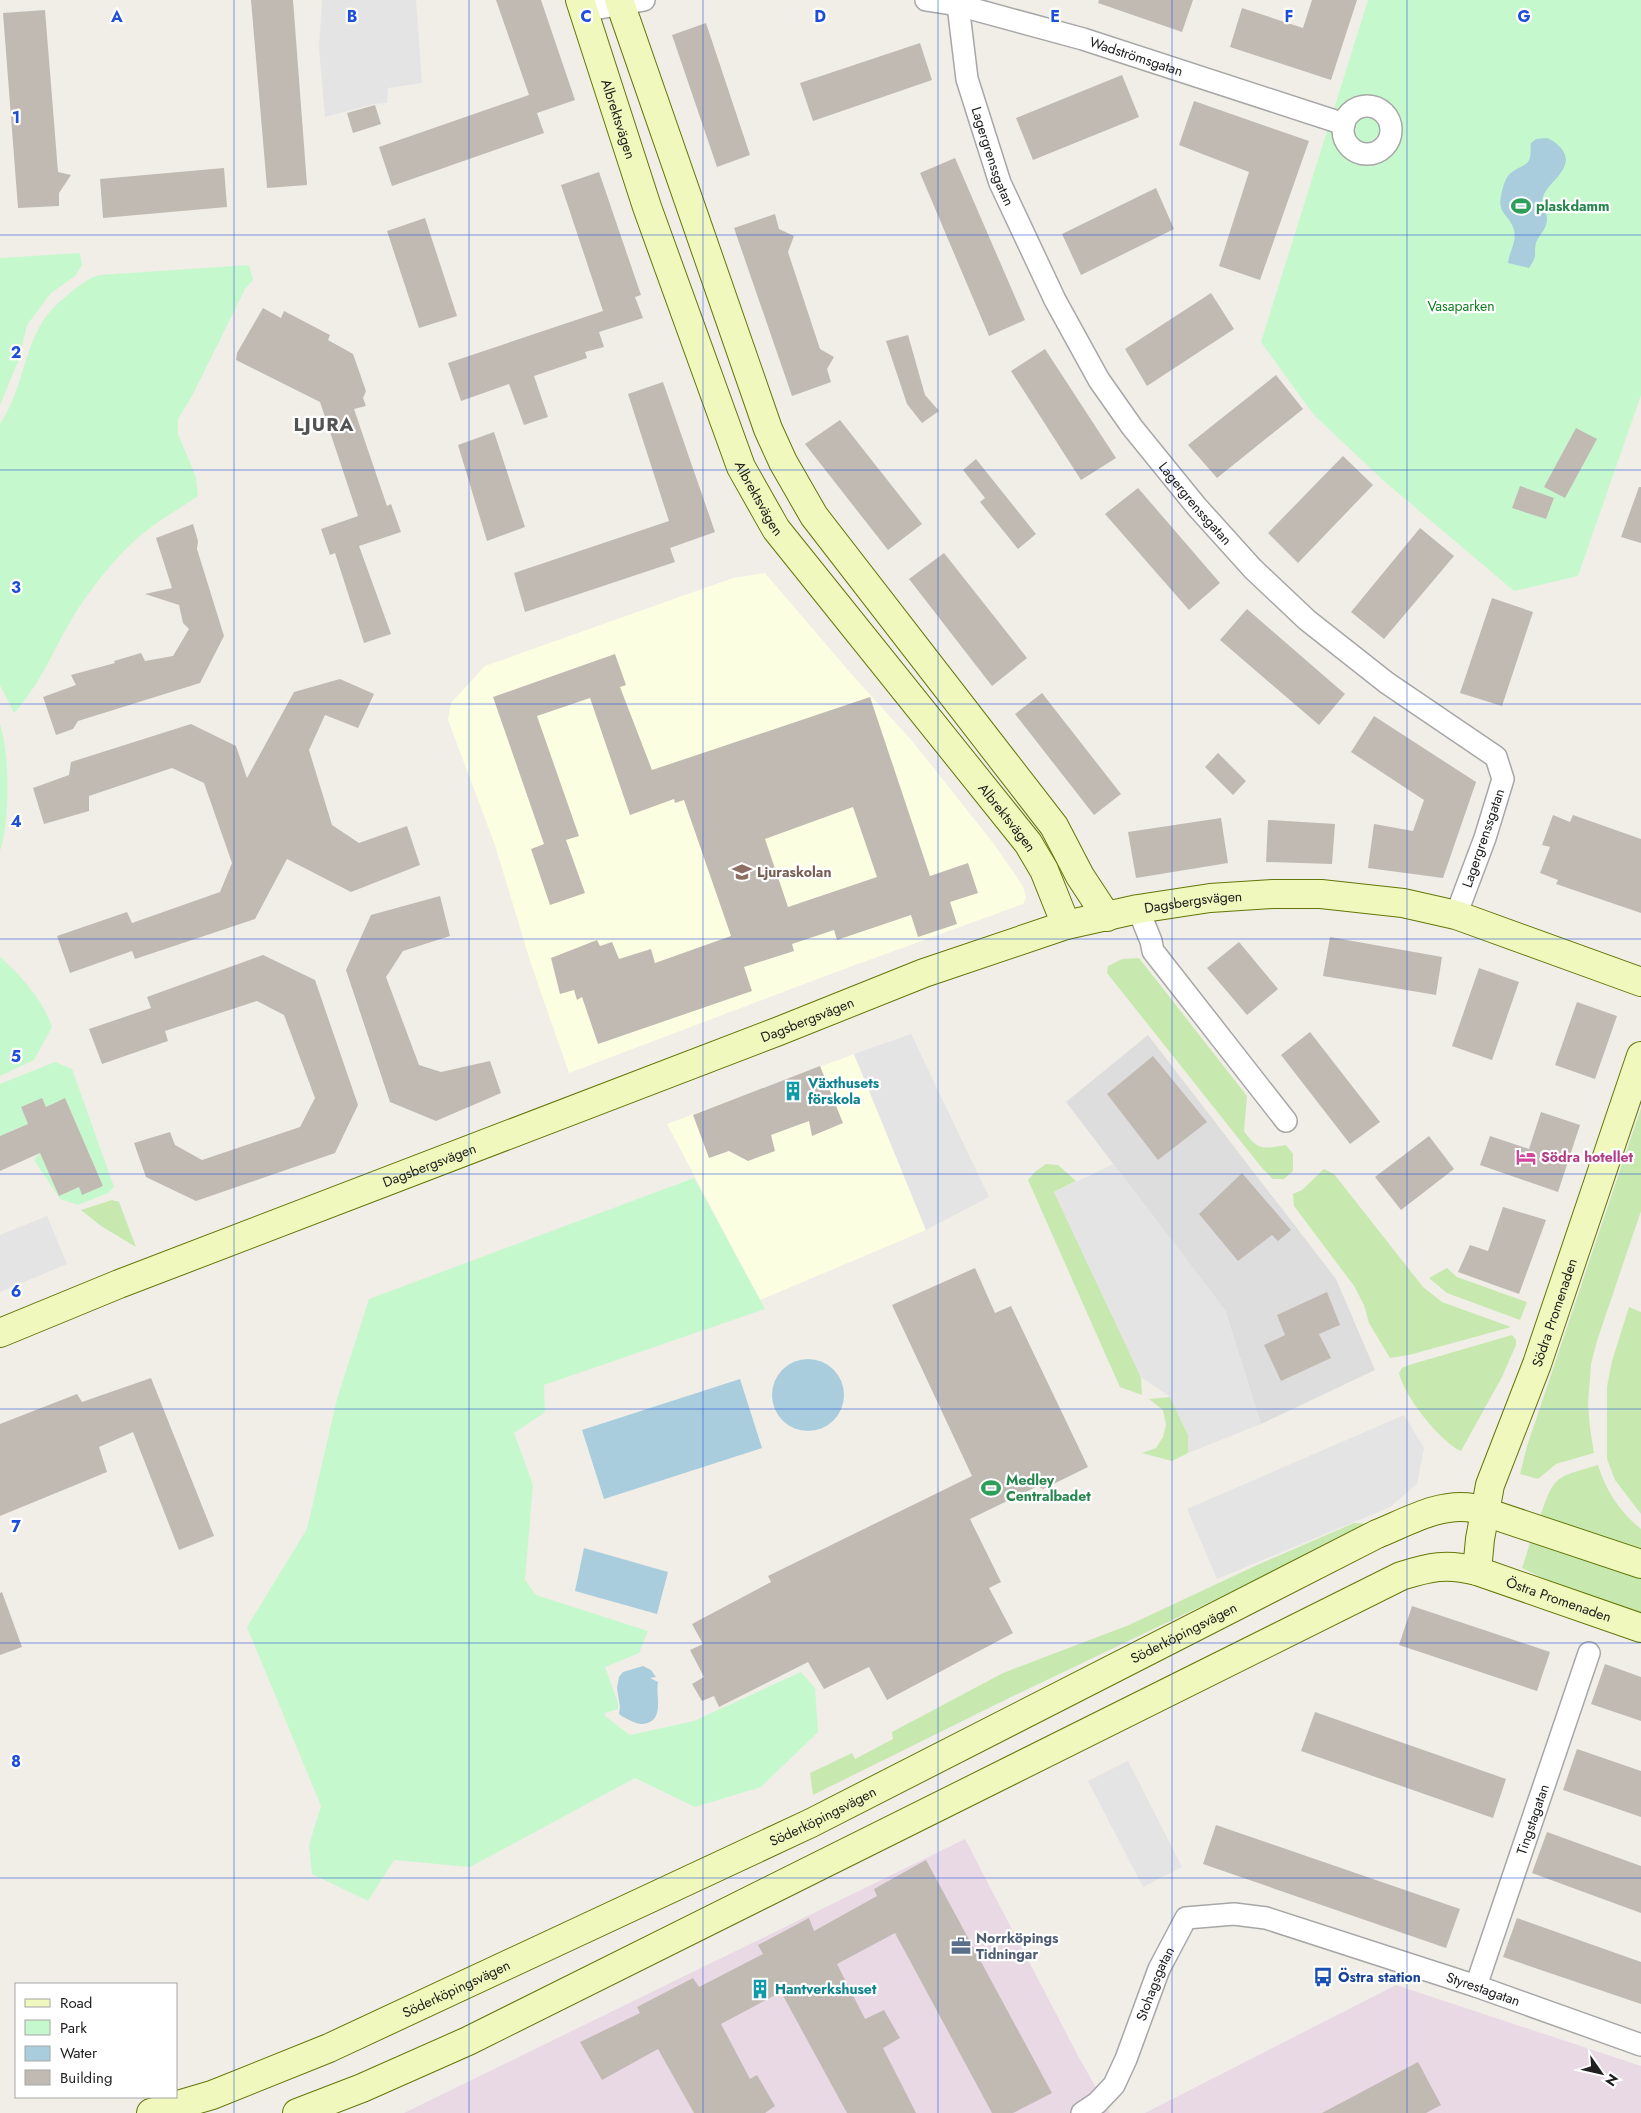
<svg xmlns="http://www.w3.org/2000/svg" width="1641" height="2113" font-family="Jost,sans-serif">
	<rect width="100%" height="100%" fill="#f0eee7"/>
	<!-- residential -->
	<polygon fill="#dedddd" points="1148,1035 1336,1279 1375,1370 1261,1424 1225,1310 1066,1102"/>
	<!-- industrial -->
	<g fill="#e9d9e5">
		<polygon points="965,1839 1076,2052 1110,2113 404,2113"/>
		<polygon points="1396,1985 1641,2066 1641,2113 1145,2113"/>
	</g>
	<!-- education -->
	<g fill="#fcfee2">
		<polygon points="765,573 853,676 913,742 993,843 1023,886 1026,898 1023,904 828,975 569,1073 531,964 495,845 448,720 451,703 485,666 733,578"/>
		<polygon points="854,1054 926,1230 760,1300 667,1124"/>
	</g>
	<!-- grass -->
	<g fill="#c7e9af">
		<path d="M1139,958L1247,1096L1244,1131C1258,1151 1263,1149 1286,1145L1293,1154V1171L1284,1179H1273L1262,1168L1107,973L1108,966L1122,959Z"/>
		<polygon points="1641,1108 1641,1211 1597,1341 1591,1364 1588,1404 1590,1428 1594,1453 1556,1464 1538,1479 1520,1474 1527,1446"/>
		<polygon points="1046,1164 1058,1165 1076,1181 1054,1192 1141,1377 1142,1395 1120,1387 1115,1376 1028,1180 1035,1172"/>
		<polygon points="1324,1169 1334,1174 1423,1287 1442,1302 1511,1327 1409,1355 1390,1358 1369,1323 1364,1305 1354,1286 1294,1206 1293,1194 1302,1190"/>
		<polygon points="112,1200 119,1202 136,1247 101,1226 81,1210"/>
		<polygon points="1447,1268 1457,1277 1527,1302 1520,1320 1447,1293 1429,1278"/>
		<polygon points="1629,1307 1641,1312 1641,1514 1615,1480 1607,1459 1607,1387 1612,1361"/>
		<path d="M1512,1335L1516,1340V1345L1502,1377L1461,1451C1440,1442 1404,1396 1399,1373L1402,1368L1409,1365Z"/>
		<polygon points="1170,1397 1188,1435 1188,1453 1172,1461 1142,1453 1156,1448 1163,1437 1166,1425 1163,1410 1149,1399"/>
		<path d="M1598,1465C1606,1491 1620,1512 1641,1529V1552L1540,1517C1555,1474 1555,1478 1598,1465Z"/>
		<polygon points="1354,1523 1373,1524 1007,1699 813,1795 810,1773 852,1753 855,1759 893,1739 892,1732 1003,1673 1129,1625 1255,1566"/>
		<polygon points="1531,1540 1641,1577 1641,1614 1555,1584 1522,1568"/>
	</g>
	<!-- park -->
	<g fill="#c6f8cd">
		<polygon points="1368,0 1641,0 1641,395 1578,576 1514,591 1384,481 1314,415 1261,342"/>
		<polygon points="80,253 82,265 75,276 51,293 27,325 19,359 0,405 0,258"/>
		<path d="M249,265L253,280L245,289L192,396L178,419V434L196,477L198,496C176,511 150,525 130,545C115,559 96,583 84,600C57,638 46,678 14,713L0,685V424C21,394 23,355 41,324C49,311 59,302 70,293C81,285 87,278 100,275Z"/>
		<path d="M0,724C10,756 10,819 0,851Z"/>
		<path d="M0,957C21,976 43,1000 52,1027L34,1060L0,1076Z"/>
		<polygon points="55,1062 72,1069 114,1187 108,1193 78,1205 60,1199 34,1160 40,1153 59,1196 79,1187 103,1186 65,1099 46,1107 42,1098 21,1107 28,1124 0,1136 0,1084"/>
		<polygon points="694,1178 765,1309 544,1385 545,1412 514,1433 533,1485 525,1580 536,1595 648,1631 639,1653 605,1667 618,1703 618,1709 605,1713 605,1716 630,1735 694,1721 801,1672 815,1688 818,1732 761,1787 695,1807 635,1778 470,1867 394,1860 368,1901 312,1874 309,1845 321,1806 247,1627 307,1529 337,1399 369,1299"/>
	</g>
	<!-- parking -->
	<g fill="#e4e4e4">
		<polygon points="322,0 416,0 422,83 388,88 387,103 374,104 325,117 319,48"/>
		<polygon points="911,1034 989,1197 926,1230 854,1054"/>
		<polygon points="1114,1164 1225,1310 1261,1424 1188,1453 1188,1435 1170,1397 1141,1377 1054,1192"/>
		<polygon points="47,1216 67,1264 0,1292 0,1235"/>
		<polygon points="1404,1415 1424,1448 1417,1484 1390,1507 1217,1579 1187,1509"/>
		<polygon points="1128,1761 1182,1867 1143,1887 1088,1781"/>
	</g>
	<!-- water -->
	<g fill="#a9cddd">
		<path d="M1547,138C1555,141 1566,150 1566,160C1564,176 1548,183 1543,197C1540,206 1547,210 1547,219C1547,230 1539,234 1536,243C1533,256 1539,253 1529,268L1508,263C1509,252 1517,242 1514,230C1510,215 1497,214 1501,196C1503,186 1505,175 1515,170C1520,167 1524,166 1528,162C1532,156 1530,149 1531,143L1536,139Z"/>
		<circle cx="808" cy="1395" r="36"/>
		<polygon points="740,1379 762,1448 604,1499 582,1430"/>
		<polygon points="584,1548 668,1572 657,1614 575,1591"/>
		<path d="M643,1666L651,1670L656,1677L650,1678L658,1682C655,1696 666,1721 643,1724C638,1725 622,1717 619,1714L620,1707L617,1688L619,1677L623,1672Z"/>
	</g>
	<!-- building -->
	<g fill="#c1bab3" fill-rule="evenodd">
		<polygon points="251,0 293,0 307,185 267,188"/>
		<polygon points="496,0 541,0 575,100 537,113 544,133 392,186 379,147 529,95"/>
		<polygon points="1099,0 1193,0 1182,32 1098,3"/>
		<polygon points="1312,0 1357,0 1331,80 1230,47 1242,8 1303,28"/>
		<polygon points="45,10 58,172 71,175 59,193 59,206 18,208 3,13"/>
		<polygon points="706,23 750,155 717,167 672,35"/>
		<polygon points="920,43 932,80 813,121 800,83"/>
		<polygon points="1122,75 1139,117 1033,160 1016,118"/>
		<polygon points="1194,101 1309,141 1260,280 1219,266 1249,172 1179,145"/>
		<polygon points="375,105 381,124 353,133 347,113"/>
		<polygon points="955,158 1025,320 989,336 920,173"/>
		<polygon points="224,168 227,207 103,218 100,179"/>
		<polygon points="599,172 641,295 635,297 643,318 599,332 604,347 585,352 587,358 534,376 548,417 524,425 509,384 461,401 448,363 603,311 561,185"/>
		<polygon points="1156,188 1174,229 1081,275 1062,234"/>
		<polygon points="775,214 779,229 794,236 788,252 820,349 834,357 827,369 831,382 792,396 734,228"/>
		<polygon points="425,218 457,316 419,328 387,231"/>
		<polygon points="1211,293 1234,329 1147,386 1125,349"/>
		<polygon points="263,308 281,318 284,311 330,335 328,340 353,354 366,391 363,398 366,406 354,409 387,506 391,504 401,532 359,546 391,634 364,643 335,553 330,555 321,529 358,516 320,402 236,360 237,353"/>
		<polygon points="908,335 925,395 939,411 922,423 907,404 886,341"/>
		<polygon points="1045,349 1116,458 1081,480 1011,371"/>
		<polygon points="1276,375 1303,409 1217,478 1188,445"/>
		<polygon points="663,382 715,532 670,548 675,562 525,612 514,573 669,521 628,394"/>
		<polygon points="840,420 922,524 888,550 805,444"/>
		<polygon points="1576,428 1597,439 1565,498 1544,487"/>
		<polygon points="494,432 525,527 487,541 458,445"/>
		<polygon points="1343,456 1373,485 1298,563 1268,533"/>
		<polygon points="976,459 1036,534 1018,549 980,502 985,498 963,470"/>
		<polygon points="1520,486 1554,498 1546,519 1512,508"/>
		<polygon points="1639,487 1641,487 1641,543 1621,537"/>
		<polygon points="1138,488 1220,583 1189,610 1105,514"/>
		<polygon points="193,524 198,541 197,549 224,636 200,683 78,721 73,729 56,735 43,697 76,685 71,675 115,663 114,661 141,653 145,661 173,656 189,629 183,623 179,605 145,594 172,588 156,538"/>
		<polygon points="1420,528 1454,556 1384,639 1351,612"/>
		<polygon points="944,553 1027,658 992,686 909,579"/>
		<polygon points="1492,598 1533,612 1502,706 1460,693"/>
		<polygon points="1247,609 1345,694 1319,725 1220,640"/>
		<path d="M615,654L626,685L620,687L652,770L870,697L930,876L968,863L978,893L950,902L957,924L918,937L911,915L837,940L834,930L792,944L794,951L744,967L752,991L598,1044L582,997L577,1000L574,990L560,994L551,958L597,940L600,946L612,942L619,959L651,949L655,963L731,936L684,800L675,803L674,799L630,815L590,698L537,716L579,836L566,840L585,893L550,905L531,849L544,844L493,697ZM853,807L877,877L788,907L765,839Z"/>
		<polygon points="340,679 374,694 358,728 325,715 309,750 332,825 359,843 407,826 420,865 351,892 287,859 255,919 135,959 132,951 70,973 57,936 127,912 132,923 220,892 232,863 204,783 172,768 89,796 89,811 44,824 33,788 69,775 71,762 191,724 236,746 247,778 294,692"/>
		<polygon points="1042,693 1121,794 1094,815 1015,714"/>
		<polygon points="1374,716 1476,782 1443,878 1368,868 1374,824 1413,831 1424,800 1351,752"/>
		<polygon points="1218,753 1246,781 1233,795 1205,767"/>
		<polygon points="1553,815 1570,822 1573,815 1641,839 1641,913 1556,884 1558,880 1540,873 1550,847 1542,845"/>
		<polygon points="1221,818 1228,863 1136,878 1128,832"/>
		<polygon points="1268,820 1335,824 1332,864 1266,862"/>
		<polygon points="440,896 450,936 403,951 386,977 419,1065 441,1072 490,1061 501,1093 436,1121 390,1102 346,970 371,915"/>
		<polygon points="1330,937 1442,957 1436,995 1323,976"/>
		<polygon points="1239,942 1278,989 1247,1015 1207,968"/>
		<polygon points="263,955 315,980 358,1105 335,1153 196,1201 146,1177 134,1143 170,1132 175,1145 202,1160 300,1127 315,1098 284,1015 257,1001 165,1031 168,1041 102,1064 89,1029 151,1008 147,997"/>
		<polygon points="1479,968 1519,982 1492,1060 1452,1046"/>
		<polygon points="1577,1002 1617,1016 1595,1079 1555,1065"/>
		<polygon points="1310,1032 1380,1122 1350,1144 1281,1055"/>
		<polygon points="1153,1056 1207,1122 1158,1160 1107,1094"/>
		<polygon points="820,1066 843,1123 812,1136 809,1121 771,1135 775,1151 748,1161 729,1151 709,1158 693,1115"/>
		<polygon points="42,1098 46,1107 65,1098 103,1186 82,1195 79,1187 59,1196 40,1153 0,1171 0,1136 28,1124 21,1107"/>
		<polygon points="1541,1112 1580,1125 1558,1192 1480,1165 1490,1136 1529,1149"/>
		<polygon points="1429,1136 1454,1169 1401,1210 1375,1177"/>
		<polygon points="1242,1173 1291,1230 1278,1241 1272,1235 1238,1261 1199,1214"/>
		<polygon points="1503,1207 1546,1220 1519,1294 1458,1272 1470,1245 1488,1251"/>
		<polygon points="975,1268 995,1313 1011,1306 1088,1467 1043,1489 1038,1486 970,1519 1001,1582 989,1588 1013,1633 887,1700 869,1667 824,1689 808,1662 719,1707 714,1696 702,1701 692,1684 704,1677 690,1650 703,1644 692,1624 771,1582 768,1576 972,1476 892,1305"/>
		<polygon points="1327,1292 1340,1325 1319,1334 1331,1358 1281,1381 1264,1345 1285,1335 1277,1315"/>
		<polygon points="151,1378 214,1536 179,1550 133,1432 99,1447 107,1472 0,1516 0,1424 77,1394 82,1402"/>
		<polygon points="2,1592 22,1647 0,1655 0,1593"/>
		<polygon points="1412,1606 1550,1652 1537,1691 1399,1645"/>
		<polygon points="1605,1664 1641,1677 1641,1721 1591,1704"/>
		<polygon points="1315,1712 1506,1779 1493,1818 1301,1751"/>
		<polygon points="1577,1749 1641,1771 1641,1817 1563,1790"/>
		<polygon points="1216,1825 1460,1909 1446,1948 1203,1864"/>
		<polygon points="1547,1832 1641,1866 1641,1913 1532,1873"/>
		<polygon points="926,1860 1052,2093 1013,2113 992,2113 895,1933 837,1964 865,2019 884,2010 900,2038 883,2048 916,2113 847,2113 781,1992 721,2024 750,2079 757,2075 775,2106 765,2113 694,2113 658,2049 602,2080 580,2042 640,2013 637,2007 693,1978 699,1987 763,1954 758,1945 809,1918 814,1931 877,1896 874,1889"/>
		<polygon points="1517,1918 1641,1962 1641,2004 1503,1957"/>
		<polygon points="1418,2062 1441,2105 1426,2113 1322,2113"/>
	</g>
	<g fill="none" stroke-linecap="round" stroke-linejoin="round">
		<defs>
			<g id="street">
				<path id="s1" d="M926,0L958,5L1083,39L1344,124"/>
				<path id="s2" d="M958,5L967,79L1000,183L1055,300L1099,380L1132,427L1197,507L1253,569L1307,620L1387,683L1496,757L1503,779L1485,838L1456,915"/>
				<polyline points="583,11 644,0"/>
				<circle cx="1367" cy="130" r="24"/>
				<polyline points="1138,909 1151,941 1153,951 1286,1121"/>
				<path id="s3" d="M1476,1986L1589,1653"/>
				<path id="s4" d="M1082,2113L1097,2103L1114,2085L1126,2059L1159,1969L1186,1918L1234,1914L1266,1918L1476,1986L1641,2045"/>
			</g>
			<g id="secondary">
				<path id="s5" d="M580,0L647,207L741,467L776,529L1028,843L1044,870L1066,925"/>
				<polyline points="619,0 768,429 783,462 814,516 1054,826 1080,876 1107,917"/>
				<path id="s6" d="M0,1333L119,1284L779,1031L924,973L1066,925L1138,909L1210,898L1273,894H1321L1403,903L1456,915L1641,982"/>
				<path id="s7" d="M1477,1571L1480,1539L1490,1485L1537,1364L1641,1056"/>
				<path id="s8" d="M151,2113L212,2095L329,2048L811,1823L1377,1534C1407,1522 1440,1502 1473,1508L1641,1564"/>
				<path id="s9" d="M297,2113L362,2088L468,2041L1401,1576C1430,1567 1446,1563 1477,1571L1641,1628"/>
			</g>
		</defs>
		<!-- street casing -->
		<use href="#street" stroke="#a7a7a7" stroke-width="24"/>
		<!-- secondary casing -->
		<use href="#secondary" stroke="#637708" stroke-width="30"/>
		<!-- street -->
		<use href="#street" stroke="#fff" stroke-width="21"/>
		<!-- secondary -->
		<use href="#secondary" stroke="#f1f8bd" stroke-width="28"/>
	</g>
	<!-- grid -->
	<path fill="none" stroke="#1d4ed8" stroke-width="1" stroke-opacity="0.55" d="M234,0V2113M469,0V2113M703,0V2113M938,0V2113M1172,0V2113M1407,0V2113M0,235H1641M0,470H1641M0,704H1641M0,939H1641M0,1174H1641M0,1409H1641M0,1643H1641M0,1878H1641"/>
	<!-- icons -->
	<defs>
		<symbol id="stadium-bare" viewBox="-9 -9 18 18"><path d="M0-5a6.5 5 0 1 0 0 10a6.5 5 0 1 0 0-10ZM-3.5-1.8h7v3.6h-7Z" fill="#2e9e5b" stroke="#fff" stroke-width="2.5" paint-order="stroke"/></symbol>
		<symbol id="school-bare" viewBox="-9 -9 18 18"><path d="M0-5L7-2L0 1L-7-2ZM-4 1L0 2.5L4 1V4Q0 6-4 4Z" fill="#8d6e63" stroke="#fff" stroke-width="2.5" paint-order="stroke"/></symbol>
		<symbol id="building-bare" viewBox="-9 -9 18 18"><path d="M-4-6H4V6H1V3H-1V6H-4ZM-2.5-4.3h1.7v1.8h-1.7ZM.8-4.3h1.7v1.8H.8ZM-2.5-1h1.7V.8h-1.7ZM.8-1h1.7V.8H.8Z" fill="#0f9aa8" stroke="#fff" stroke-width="2.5" paint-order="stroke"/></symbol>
		<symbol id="hotel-bare" viewBox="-9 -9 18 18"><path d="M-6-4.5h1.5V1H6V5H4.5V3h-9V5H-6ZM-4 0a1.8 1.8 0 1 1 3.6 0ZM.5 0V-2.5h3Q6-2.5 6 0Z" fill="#d1479c" stroke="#fff" stroke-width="2.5" paint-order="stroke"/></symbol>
		<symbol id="office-bare" viewBox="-9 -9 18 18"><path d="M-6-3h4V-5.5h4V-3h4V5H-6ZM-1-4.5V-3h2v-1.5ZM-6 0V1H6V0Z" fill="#5c6f8a" stroke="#fff" stroke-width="2.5" paint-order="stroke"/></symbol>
		<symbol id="bus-bare" viewBox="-9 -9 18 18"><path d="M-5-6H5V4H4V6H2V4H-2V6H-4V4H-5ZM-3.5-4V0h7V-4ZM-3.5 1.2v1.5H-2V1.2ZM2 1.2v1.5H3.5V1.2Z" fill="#1a4fb4" stroke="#fff" stroke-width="2.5" paint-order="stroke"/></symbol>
	</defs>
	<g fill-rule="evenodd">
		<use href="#stadium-bare" x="1507" y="192" width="28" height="28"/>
		<use href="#school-bare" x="728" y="858" width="28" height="28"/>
		<use href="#building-bare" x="779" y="1077" width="28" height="28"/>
		<use href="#hotel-bare" x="1512" y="1143" width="28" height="28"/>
		<use href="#stadium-bare" x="977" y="1474" width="28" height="28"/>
		<use href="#office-bare" x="947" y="1932" width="28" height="28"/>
		<use href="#bus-bare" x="1309" y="1963" width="28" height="28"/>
		<use href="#building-bare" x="746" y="1975" width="28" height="28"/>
	</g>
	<g text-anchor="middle" stroke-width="4.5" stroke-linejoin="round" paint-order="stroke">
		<!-- street labels -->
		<g font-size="14" fill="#202020" stroke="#fff">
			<text dy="5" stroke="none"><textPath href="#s1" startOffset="218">Wadströmsgatan</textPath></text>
			<text dy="5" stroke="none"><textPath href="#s5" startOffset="125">Albrektsvägen</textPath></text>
			<text dy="5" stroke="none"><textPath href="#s2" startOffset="156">Lagergrenssgatan</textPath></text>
			<text dy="5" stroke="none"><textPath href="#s5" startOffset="530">Albrektsvägen</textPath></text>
			<text dy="5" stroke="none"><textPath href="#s2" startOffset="561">Lagergrenssgatan</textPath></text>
			<text dy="5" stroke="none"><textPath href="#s5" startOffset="935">Albrektsvägen</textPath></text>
			<text transform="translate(1483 838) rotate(-71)" y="5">Lagergrenssgatan</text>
			<text dy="5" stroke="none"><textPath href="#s6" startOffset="1271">Dagsbergsvägen</textPath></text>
			<text dy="5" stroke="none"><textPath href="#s6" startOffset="866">Dagsbergsvägen</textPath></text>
			<text dy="5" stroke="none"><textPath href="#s6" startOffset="461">Dagsbergsvägen</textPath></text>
			<text dy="5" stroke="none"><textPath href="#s7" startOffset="271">Södra Promenaden</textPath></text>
			<text dy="5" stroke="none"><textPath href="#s9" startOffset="1392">Östra Promenaden</textPath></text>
			<text dy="5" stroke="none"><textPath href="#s8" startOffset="1140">Söderköpingsvägen</textPath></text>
			<text dy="5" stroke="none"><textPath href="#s8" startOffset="735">Söderköpingsvägen</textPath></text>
			<text dy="5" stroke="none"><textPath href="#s3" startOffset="176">Tingstagatan</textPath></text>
			<text dy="5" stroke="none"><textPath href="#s4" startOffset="152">Stohagsgatan</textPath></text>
			<text dy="5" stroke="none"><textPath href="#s8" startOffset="330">Söderköpingsvägen</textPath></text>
			<text dy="5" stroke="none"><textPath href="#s4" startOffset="534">Styrestagatan</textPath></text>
		</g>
		<!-- leisure labels -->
		<g font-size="14" font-weight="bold" fill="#27864d" stroke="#fff" text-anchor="start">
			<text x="1536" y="211">plaskdamm</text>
			<text x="1006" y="1485">Medley<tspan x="1006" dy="16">Centralbadet</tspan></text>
		</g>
		<!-- park labels -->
		<g font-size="14" fill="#0e7e1f" stroke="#fff">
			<text x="1461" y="311">Vasaparken</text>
		</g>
		<!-- education labels -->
		<g font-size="14" font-weight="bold" fill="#785e54" stroke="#fff" text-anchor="start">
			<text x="757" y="877">Ljuraskolan</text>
		</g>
		<!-- culture labels -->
		<g font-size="14" font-weight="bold" fill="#0d838f" stroke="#fff" text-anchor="start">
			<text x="808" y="1088">Växthusets<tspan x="808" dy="16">förskola</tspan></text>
			<text x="775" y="1994">Hantverkshuset</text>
		</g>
		<!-- hotel labels -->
		<g font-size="14" font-weight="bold" fill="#b23c85" stroke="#fff" text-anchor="start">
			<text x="1541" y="1162">Södra hotellet</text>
		</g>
		<!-- service labels -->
		<g font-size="14" font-weight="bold" fill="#4e5e75" stroke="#fff" text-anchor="start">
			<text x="976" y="1943">Norrköpings<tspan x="976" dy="16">Tidningar</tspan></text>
		</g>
		<!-- transit labels -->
		<g font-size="14" font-weight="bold" fill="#164399" stroke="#fff" text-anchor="start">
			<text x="1338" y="1982">Östra station</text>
		</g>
		<!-- district labels -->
		<g font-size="19" font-weight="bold" letter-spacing="1" fill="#535353" stroke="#fff">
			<text x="324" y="431">LJURA</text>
		</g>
	</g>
	<g font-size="16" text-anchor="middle" font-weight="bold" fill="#1d4ed8" stroke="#fff" stroke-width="4.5" stroke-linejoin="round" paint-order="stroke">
		<text x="117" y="22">A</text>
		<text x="352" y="22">B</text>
		<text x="586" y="22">C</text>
		<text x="820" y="22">D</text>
		<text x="1055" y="22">E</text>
		<text x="1289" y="22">F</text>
		<text x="1524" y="22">G</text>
		<text x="16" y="123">1</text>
		<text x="16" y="358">2</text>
		<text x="16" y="593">3</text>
		<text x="16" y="827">4</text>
		<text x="16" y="1062">5</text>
		<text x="16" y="1297">6</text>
		<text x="16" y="1532">7</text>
		<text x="16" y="1767">8</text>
	</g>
	<!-- legend -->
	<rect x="15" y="1983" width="162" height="115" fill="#ffffff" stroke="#a6a6a6"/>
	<rect x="25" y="1999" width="25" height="8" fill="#f1f8bd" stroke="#a6a6a6"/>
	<text x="60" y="2008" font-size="15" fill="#202020">Road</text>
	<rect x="25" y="2020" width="25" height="15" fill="#c6f8cd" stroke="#a6a6a6"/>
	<text x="60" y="2033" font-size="15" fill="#202020">Park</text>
	<rect x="25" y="2046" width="25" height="15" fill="#a9cddd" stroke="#a6a6a6"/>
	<text x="60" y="2058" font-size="15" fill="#202020">Water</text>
	<rect x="25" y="2070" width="25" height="15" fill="#c1bab3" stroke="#a6a6a6"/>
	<text x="60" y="2083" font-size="15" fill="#202020">Building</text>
	<!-- north arrow -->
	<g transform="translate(1601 2073) rotate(124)" stroke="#ffffff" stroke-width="4" paint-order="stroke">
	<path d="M0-4L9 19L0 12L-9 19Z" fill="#202020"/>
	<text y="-8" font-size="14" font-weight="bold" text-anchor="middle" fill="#202020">N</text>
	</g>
</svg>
